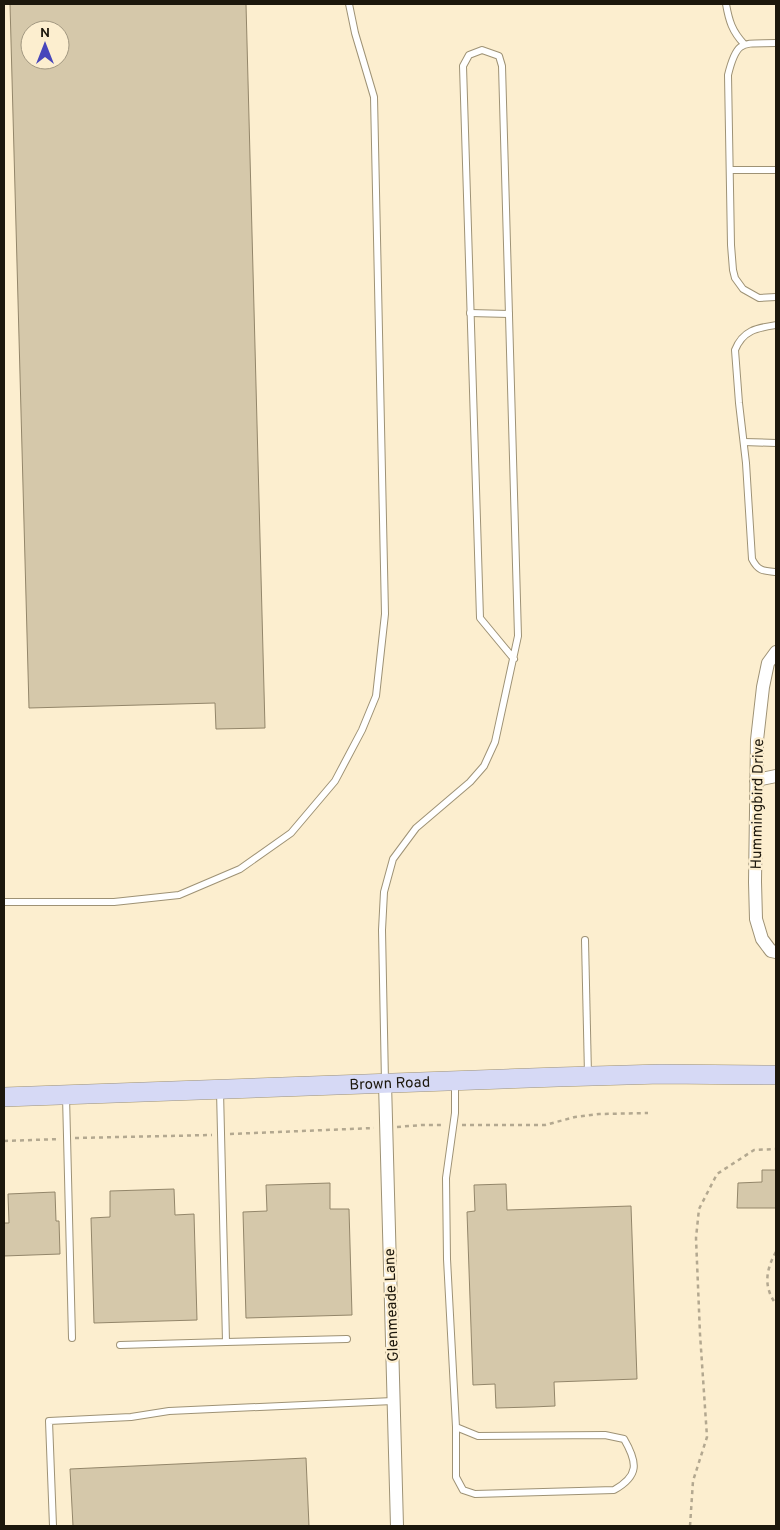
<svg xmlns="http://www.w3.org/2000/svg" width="780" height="1530" font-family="Overpass,sans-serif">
	<rect width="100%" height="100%" fill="#fceecf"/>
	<!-- building -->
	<g fill="#d5c8aa" stroke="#93866a" fill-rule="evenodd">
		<path d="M10,4H246L265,728L216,729L215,703L29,708ZM30,30H60V60H30Z"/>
		<polygon points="762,1170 776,1170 776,1208 737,1208 738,1183 762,1182"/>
		<polygon points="330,1183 330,1209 349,1209 352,1315 246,1318 243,1212 267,1211 266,1185"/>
		<polygon points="506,1184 507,1210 631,1206 637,1379 554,1382 555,1406 532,1407 496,1408 495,1384 473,1385 467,1212 475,1211 474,1185"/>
		<polygon points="174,1189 175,1215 194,1214 197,1320 94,1323 91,1218 110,1217 110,1191"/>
		<polygon points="55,1192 56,1221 59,1221 60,1254 4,1256 4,1223 9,1223 8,1194"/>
		<polygon points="306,1458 309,1526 73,1526 70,1469"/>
	</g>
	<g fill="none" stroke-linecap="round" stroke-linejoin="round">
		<defs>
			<g id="lane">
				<path d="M726,4C729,21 732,31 744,44"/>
				<path d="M776,43C743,44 737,38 728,75L731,245L733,270L735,278L743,289L759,298L776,297"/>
				<polyline points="730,170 776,170"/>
				<polyline points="470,313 509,314"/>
				<path d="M776,325C757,328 743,330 735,350L739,403L746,463L752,559C758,571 763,571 776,572"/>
				<polyline points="744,442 776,443"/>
				<polyline points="4,902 114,902 179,895 240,869 291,833 335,781 362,730 376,696 385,614 374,97 355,33 349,4"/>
				<polyline points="585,940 588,1075"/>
				<polyline points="385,1082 382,930 384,892 393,859 416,828 470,782 484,766 495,742 518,636 502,66 499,56 482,50 469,55 463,66 480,618 514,659"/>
				<path d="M455,1082V1113L446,1178L447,1259L456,1427L478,1436L605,1435L624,1439C638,1463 639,1476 614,1490L475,1494L463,1490L456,1477V1427"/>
				<polyline points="66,1096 72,1338"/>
				<polyline points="226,1342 347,1339"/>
				<polyline points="120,1345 226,1342 220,1091"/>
				<polyline points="53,1526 49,1421 131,1417 169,1411 393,1401"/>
			</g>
			<g id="street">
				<polyline points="776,652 768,663 763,687 757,740 755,882 756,919 762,939 771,951 776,952"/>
				<polyline points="756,780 776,776"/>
				<polyline points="385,1083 397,1526"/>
			</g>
			<g id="secondary">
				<path id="s1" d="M4,1097L558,1077L661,1074L776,1075"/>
			</g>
		</defs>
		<!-- lane casing -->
		<use href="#lane" stroke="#9e9275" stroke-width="8"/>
		<!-- street casing -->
		<use href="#street" stroke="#9e9275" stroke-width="14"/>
		<!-- secondary casing -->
		<use href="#secondary" stroke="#9e9275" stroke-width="20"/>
		<!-- path -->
		<g stroke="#b3a890" stroke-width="2.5" stroke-dasharray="4 4" stroke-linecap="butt">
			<polyline points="462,1125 545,1125 575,1117 599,1114 648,1113"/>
			<polyline points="397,1127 422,1125 444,1125"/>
			<polyline points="230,1134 374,1128"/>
			<polyline points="75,1138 212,1135"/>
			<polyline points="4,1141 60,1139"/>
			<path d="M776,1252C766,1269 763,1287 776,1304"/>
			<polyline points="690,1526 693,1481 707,1437 700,1334 696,1238 699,1209 717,1174 754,1150 776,1149"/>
		</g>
		<!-- lane -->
		<use href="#lane" stroke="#fff" stroke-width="6"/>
		<!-- street -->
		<use href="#street" stroke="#fff" stroke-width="12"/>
		<!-- secondary -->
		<use href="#secondary" stroke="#d6d9f5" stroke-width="19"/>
	</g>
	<g text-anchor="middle" stroke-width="4.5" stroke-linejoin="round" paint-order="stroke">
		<!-- street labels -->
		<g font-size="15" fill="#1c170c" stroke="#fceecf">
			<text transform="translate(757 804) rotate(-89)" y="5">Hummingbird Drive</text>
			<text dy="5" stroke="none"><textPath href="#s1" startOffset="386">Brown Road</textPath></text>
			<text transform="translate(391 1305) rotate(-92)" y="5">Glenmeade Lane</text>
		</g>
	</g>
	<!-- border -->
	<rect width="780" height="1530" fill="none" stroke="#1c170c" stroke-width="10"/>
	<!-- north arrow -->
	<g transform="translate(45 45)"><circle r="24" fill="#fceecf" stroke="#a29881"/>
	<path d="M0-4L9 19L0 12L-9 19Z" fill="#4746bb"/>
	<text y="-8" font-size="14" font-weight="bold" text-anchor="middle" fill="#1c170c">N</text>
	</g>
</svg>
